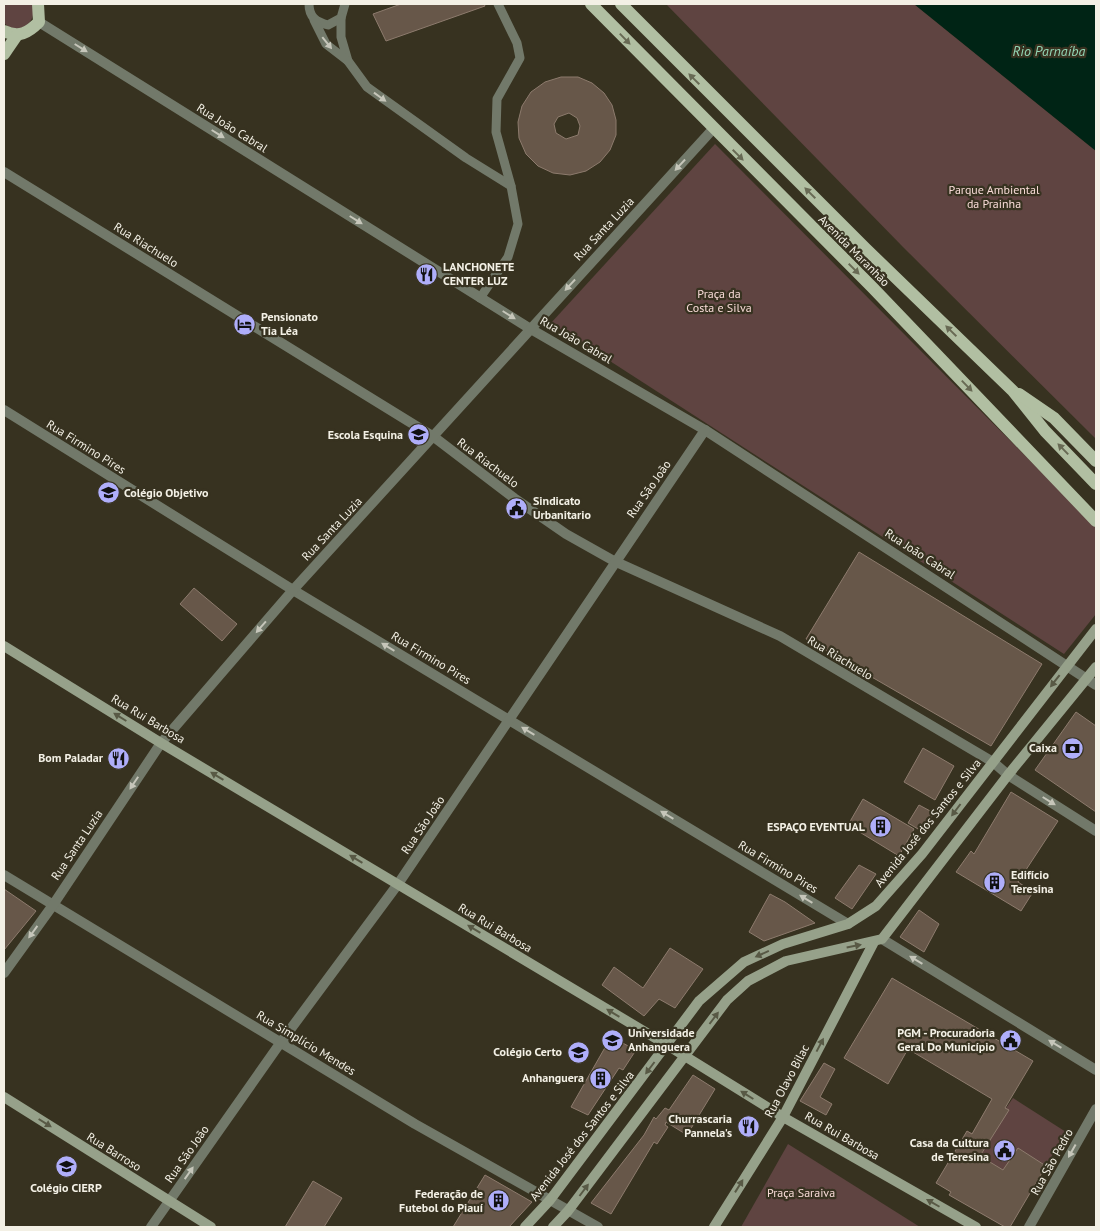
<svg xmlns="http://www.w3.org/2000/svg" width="1100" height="1231" font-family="'PT Sans',sans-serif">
	<rect width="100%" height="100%" fill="#373220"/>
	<!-- green -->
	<g fill="#5f4441">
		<path d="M4,4H32C39,22 18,37 4,23Z"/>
		<polygon points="666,4 914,4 1096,151 1096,439 903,247"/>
		<polygon points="715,144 1096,527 1096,614 1064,654 551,323"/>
		<polygon points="1013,1098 1066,1132 1010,1227 1005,1227 949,1195 951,1192 936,1183 967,1131 972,1133 992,1100 1006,1108"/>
		<polygon points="788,1144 920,1227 741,1227"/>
	</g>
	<!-- water -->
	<polygon fill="#002415" points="914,4 1096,4 1096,151"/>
	<!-- building -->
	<g fill="#675749" stroke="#8d7b6d" fill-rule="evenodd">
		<polygon points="401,4 484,4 485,6 386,41 373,14"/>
		<path d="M561,77H578L592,83L604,93L612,105L616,120V135L610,150L600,162L586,171L570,175L553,173L538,166L526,154L519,138L518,122L522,106L531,92L545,82ZM569,113L577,118L580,126L578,135L566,139L556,133L554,124L558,117Z"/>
		<polygon points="859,552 1042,664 991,746 806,639"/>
		<polygon points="194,588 237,624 222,641 180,604"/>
		<polygon points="1076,712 1096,726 1096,812 1035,770"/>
		<polygon points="923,748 954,766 935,800 904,782"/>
		<polygon points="1011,792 1058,821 1018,882 1033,892 1021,911 956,872 971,851 974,854"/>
		<polygon points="863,799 914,829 899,856 848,825"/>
		<polygon points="919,805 934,813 923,832 908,823"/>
		<polygon points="859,865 876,874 852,909 835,898"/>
		<polygon points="4,889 36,911 4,950"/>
		<polygon points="770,894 785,902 815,923 764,941 749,932"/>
		<polygon points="919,910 939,924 924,952 900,937"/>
		<polygon points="670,948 703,969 675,1008 659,999 644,1016 602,985 614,967 643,988"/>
		<polygon points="892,978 1033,1061 1005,1108 1009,1110 980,1156 1003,1170 1018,1148 1046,1166 1010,1227 1005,1227 949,1195 951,1192 936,1183 967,1131 972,1134 992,1099 908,1049 888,1084 844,1058"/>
		<polygon points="611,1037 636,1050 623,1070 619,1068 588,1115 571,1107"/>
		<polygon points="824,1063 835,1069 820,1097 832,1104 826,1115 800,1101"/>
		<polygon points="693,1075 715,1089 687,1135 666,1122 665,1125 668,1127 657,1144 654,1142 611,1214 591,1203 644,1135 654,1117 656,1119 665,1108 669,1110"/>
		<polygon points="485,1175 532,1202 509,1227 453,1227"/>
		<polygon points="313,1181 342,1198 324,1227 285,1227"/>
	</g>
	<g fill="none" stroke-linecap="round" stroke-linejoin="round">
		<!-- lane -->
		<g stroke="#72796a" stroke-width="9">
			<path d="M309,4C309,17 316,22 328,25L341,18L345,4"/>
			<polyline points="341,18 341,37 348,61 367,87 466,158 511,186"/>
			<polyline points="314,20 326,44 348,61"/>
			<polyline points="480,298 508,257 518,224 511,186 496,132 497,99 520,58 517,43 498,4"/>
		</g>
		<!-- street -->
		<g stroke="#72796a" stroke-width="10">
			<polyline points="39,22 529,328 705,430 1096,685"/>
			<polyline points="4,172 434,437 514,498 566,534 614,561 780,636 993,762 1008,775 1096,831"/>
			<polyline points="4,410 293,590 848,924"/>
			<polyline points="4,875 415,1124 598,1227"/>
			<polyline points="882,939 1096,1070"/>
			<polyline points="4,973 53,905 161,743 293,590 713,129"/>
			<polyline points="151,1227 281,1042 398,884 705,430"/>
			<polyline points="1029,1227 1096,1109"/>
		</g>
		<!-- secondary -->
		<g stroke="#96a18a" stroke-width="10">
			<polyline points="4,646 161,743 667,1045 783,1117 976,1227"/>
			<polyline points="4,1097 211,1227"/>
			<polyline points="525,1227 550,1200 699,1001 744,962 783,944 848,924 876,906 922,854 1096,629"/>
			<polyline points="553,1227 568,1211 727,1000 748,981 786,961 882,939 1008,775 1096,667"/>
			<polyline points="714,1227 783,1117 874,942"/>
		</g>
		<!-- primary -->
		<g stroke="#b1bfa2" stroke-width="12">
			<polyline points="591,4 872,287 1096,521"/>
			<polyline points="621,4 866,249 1013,391 1045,431 1096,484"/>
			<path d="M4,31C19,38 28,33 39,22L38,4"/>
			<polyline points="4,54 17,35"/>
			<polyline points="1019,394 1054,418 1096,461"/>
		</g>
	</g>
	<!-- one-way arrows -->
	<defs><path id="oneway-solid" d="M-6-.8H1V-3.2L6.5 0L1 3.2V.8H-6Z" transform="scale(1.25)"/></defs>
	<g fill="#686a54">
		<use href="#oneway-solid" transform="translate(625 39) rotate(46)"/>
		<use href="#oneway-solid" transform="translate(694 79) rotate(-135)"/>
		<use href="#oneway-solid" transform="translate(738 155) rotate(45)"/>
		<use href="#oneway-solid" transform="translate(810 193) rotate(-135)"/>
		<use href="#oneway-solid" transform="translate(854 269) rotate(45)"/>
		<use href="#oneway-solid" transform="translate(951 331) rotate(-136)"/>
		<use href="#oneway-solid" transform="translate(967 386) rotate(46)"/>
		<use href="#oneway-solid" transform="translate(1063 449) rotate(-134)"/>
	</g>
	<g fill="#c6c6ba">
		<use href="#oneway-solid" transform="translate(327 43) rotate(51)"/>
		<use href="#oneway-solid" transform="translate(81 48) rotate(32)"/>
		<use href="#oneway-solid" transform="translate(380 97) rotate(36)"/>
		<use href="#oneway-solid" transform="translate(218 134) rotate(32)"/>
		<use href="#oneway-solid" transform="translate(680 165) rotate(133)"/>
		<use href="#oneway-solid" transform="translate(356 220) rotate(32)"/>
		<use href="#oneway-solid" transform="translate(570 285) rotate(133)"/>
		<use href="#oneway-solid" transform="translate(509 315) rotate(32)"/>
		<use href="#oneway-solid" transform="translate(261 627) rotate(131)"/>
		<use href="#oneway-solid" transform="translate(388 647) rotate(-149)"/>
		<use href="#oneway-solid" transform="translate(528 731) rotate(-149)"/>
		<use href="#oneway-solid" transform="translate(134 783) rotate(124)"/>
		<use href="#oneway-solid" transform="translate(1049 801) rotate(32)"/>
		<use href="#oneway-solid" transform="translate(667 815) rotate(-149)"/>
		<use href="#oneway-solid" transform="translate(806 899) rotate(-149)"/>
		<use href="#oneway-solid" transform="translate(33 932) rotate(126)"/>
		<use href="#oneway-solid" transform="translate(916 960) rotate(-149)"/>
		<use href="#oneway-solid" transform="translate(1055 1044) rotate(-149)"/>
		<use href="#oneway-solid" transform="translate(1072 1151) rotate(119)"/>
		<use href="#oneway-solid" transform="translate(189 1173) rotate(-55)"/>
	</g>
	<g fill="#585945">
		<use href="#oneway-solid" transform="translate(1055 681) rotate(128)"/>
		<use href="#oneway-solid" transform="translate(120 717) rotate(-148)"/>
		<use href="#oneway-solid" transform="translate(217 776) rotate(-149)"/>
		<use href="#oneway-solid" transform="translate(956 810) rotate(127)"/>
		<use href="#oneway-solid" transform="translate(356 859) rotate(-149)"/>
		<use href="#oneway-solid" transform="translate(474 929) rotate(-149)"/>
		<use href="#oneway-solid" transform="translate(854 946) rotate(-11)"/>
		<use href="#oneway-solid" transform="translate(762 954) rotate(156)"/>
		<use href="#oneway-solid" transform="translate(613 1013) rotate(-149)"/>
		<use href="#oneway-solid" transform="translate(714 1018) rotate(-53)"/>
		<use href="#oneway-solid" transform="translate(820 1045) rotate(-62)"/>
		<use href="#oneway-solid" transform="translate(650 1068) rotate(127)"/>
		<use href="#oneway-solid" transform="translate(747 1095) rotate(-148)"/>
		<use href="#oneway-solid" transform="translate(45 1123) rotate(32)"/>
		<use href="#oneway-solid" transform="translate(739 1186) rotate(-58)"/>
		<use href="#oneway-solid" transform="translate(584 1190) rotate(-53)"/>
		<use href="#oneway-solid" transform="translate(933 1203) rotate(-150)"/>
	</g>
	<!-- icons -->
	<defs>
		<symbol id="restaurant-disc" viewBox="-11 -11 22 22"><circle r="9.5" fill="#afaefa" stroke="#373220"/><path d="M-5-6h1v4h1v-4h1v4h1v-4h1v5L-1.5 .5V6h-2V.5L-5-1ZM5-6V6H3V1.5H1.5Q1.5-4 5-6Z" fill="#111"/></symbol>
		<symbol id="hotel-disc" viewBox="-11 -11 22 22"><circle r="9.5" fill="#afaefa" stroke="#373220"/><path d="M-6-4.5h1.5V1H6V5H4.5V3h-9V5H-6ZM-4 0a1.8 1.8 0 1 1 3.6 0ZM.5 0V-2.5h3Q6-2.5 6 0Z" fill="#111"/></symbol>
		<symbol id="school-disc" viewBox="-11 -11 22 22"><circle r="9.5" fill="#afaefa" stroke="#373220"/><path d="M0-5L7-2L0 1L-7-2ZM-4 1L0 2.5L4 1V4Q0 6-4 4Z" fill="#111"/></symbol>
		<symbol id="civic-disc" viewBox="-11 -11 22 22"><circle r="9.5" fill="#afaefa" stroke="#373220"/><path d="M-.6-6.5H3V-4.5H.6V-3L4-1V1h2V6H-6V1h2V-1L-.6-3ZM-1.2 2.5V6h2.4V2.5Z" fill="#111"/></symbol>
		<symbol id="bank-disc" viewBox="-11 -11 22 22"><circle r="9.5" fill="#afaefa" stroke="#373220"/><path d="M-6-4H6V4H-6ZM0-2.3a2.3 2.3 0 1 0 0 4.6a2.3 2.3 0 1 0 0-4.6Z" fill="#111"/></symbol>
		<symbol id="building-disc" viewBox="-11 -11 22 22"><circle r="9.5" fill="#afaefa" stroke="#373220"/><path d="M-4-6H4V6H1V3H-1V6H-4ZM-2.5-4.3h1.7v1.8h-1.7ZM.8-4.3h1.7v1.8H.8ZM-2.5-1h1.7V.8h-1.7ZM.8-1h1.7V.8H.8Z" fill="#111"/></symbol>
		<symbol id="university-disc" viewBox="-11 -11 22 22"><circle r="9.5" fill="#afaefa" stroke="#373220"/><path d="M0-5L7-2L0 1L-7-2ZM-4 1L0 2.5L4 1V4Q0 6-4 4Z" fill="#111"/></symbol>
	</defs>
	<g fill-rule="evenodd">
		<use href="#restaurant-disc" x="414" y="262" width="25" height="25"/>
		<use href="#hotel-disc" x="232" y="312" width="25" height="25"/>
		<use href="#school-disc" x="406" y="422" width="25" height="25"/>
		<use href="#school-disc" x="96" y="480" width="25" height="25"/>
		<use href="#civic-disc" x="504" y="496" width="25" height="25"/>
		<use href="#bank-disc" x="1060" y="736" width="25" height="25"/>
		<use href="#restaurant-disc" x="106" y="746" width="25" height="25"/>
		<use href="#building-disc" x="868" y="814" width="25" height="25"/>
		<use href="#building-disc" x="982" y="870" width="25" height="25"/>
		<use href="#university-disc" x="600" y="1028" width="25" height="25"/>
		<use href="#civic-disc" x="998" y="1028" width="25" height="25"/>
		<use href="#school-disc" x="566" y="1040" width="25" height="25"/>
		<use href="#building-disc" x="588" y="1066" width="25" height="25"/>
		<use href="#restaurant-disc" x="736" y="1114" width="25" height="25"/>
		<use href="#civic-disc" x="992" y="1138" width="25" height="25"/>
		<use href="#school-disc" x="54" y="1154" width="25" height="25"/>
		<use href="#building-disc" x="486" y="1188" width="25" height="25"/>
	</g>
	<g text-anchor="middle" stroke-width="4.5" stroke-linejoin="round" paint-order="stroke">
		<!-- street labels -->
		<g font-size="12" fill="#f3f0e5" stroke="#373220">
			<text transform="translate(232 128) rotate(32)" y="4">Rua João Cabral</text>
			<text transform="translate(604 229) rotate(-47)" y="4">Rua Santa Luzia</text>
			<text transform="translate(146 245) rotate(32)" y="4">Rua Riachuelo</text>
			<text transform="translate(854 251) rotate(45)" y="4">Avenida Maranhão</text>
			<text transform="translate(576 340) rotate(30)" y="4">Rua João Cabral</text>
			<text transform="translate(86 447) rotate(32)" y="4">Rua Firmino Pires</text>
			<text transform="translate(488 463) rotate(37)" y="4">Rua Riachuelo</text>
			<text transform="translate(649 489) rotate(-55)" y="4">Rua São João</text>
			<text transform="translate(332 529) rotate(-47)" y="4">Rua Santa Luzia</text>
			<text transform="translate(920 554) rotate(33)" y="4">Rua João Cabral</text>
			<text transform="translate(431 658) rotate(31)" y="4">Rua Firmino Pires</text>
			<text transform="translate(840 658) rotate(31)" y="4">Rua Riachuelo</text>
			<text transform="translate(148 719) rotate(31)" y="4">Rua Rui Barbosa</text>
			<text transform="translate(928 823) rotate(-51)" y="4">Avenida José dos Santos e Silva</text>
			<text transform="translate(423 825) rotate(-56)" y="4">Rua São João</text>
			<text transform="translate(77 845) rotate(-56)" y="4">Rua Santa Luzia</text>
			<text transform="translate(778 867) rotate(31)" y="4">Rua Firmino Pires</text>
			<text transform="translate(495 928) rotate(31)" y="4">Rua Rui Barbosa</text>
			<text transform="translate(306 1043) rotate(31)" y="4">Rua Simplício Mendes</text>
			<text transform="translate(787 1081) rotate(-62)" y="4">Rua Olavo Bilac</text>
			<text transform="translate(582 1136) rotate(-52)" y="4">Avenida José dos Santos e Silva</text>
			<text transform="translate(842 1136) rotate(30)" y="4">Rua Rui Barbosa</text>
			<text transform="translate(114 1152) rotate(32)" y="4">Rua Barroso</text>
			<text transform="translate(187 1154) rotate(-55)" y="4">Rua São João</text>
			<text transform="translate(1052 1162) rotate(-61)" y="4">Rua São Pedro</text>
		</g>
		<!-- park labels -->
		<g font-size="12" fill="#f8dbd7" stroke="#373220">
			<text x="994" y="194">Parque Ambiental<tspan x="994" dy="14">da Prainha</tspan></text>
			<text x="719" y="298">Praça da<tspan x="719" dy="14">Costa e Silva</tspan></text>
			<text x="801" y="1197">Praça Saraiva</text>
		</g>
		<!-- poi labels -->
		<g font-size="12" font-weight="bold" fill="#f3f0e5" stroke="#373220" text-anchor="end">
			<text x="443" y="271" text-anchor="start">LANCHONETE<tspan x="443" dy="14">CENTER LUZ</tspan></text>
			<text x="261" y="321" text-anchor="start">Pensionato<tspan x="261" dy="14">Tia Léa</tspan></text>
			<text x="403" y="439">Escola Esquina</text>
			<text x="124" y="497" text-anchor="start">Colégio Objetivo</text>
			<text x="533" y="505" text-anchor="start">Sindicato<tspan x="533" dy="14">Urbanitario</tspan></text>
			<text x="1057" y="752">Caixa</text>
			<text x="103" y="762">Bom Paladar</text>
			<text x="865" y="831">ESPAÇO EVENTUAL</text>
			<text x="1011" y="879" text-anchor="start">Edifício<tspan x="1011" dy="14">Teresina</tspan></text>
			<text x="628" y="1037" text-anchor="start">Universidade<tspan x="628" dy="14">Anhanguera</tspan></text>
			<text x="995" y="1037">PGM - Procuradoria<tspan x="995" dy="14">Geral Do Município</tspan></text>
			<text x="562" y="1056">Colégio Certo</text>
			<text x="584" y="1082">Anhanguera</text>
			<text x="732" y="1123">Churrascaria<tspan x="732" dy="14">Pannela's</tspan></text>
			<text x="989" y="1147">Casa da Cultura<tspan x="989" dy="14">de Teresina</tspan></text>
			<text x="66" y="1192" text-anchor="middle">Colégio CIERP</text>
			<text x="483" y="1198">Federação de<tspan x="483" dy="14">Futebol do Piauí</tspan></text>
		</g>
		<!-- water labels -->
		<g font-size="14" font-style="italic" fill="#94d6b5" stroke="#373220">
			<text x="1049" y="56">Rio Parnaíba</text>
		</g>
	</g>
	<!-- border -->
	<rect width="1100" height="1231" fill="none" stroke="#f3f0e5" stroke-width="10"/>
</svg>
